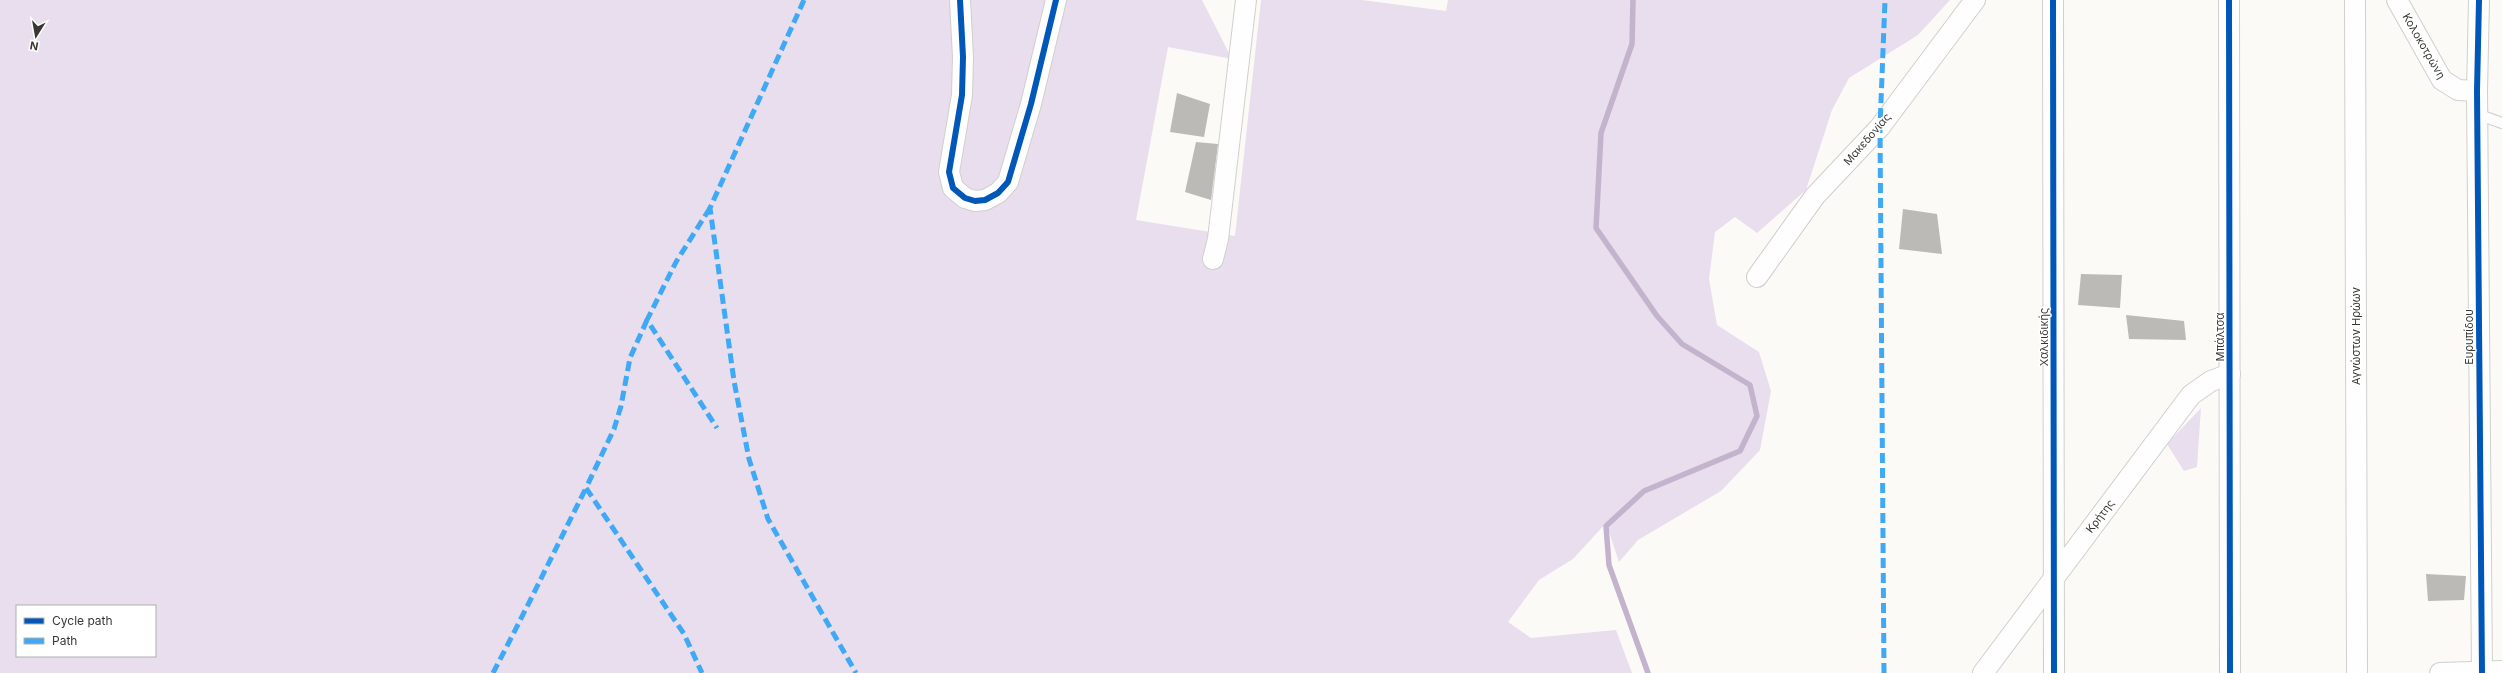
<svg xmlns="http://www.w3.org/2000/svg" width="2502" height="673" font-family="Inter,sans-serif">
	<rect width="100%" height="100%" fill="#fcfaf6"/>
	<!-- green -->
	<g fill="#e8deed" fill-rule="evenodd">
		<path d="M0,0H1202L1232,59L1168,47L1136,220L1235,236L1261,0H1362L1446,11L1448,0H1950L1918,35L1849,78L1832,110L1806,190L1757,233L1735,217L1715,232L1709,279L1717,325L1759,352L1771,391L1760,450L1721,491L1638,540L1619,562L1606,523L1573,559L1539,580L1508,622L1531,638L1616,630L1632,673H0ZM17,606H155V656H17Z"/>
		<polygon points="2201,408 2197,467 2184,471 2167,444"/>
	</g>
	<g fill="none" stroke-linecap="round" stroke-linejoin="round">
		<!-- stream -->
		<polyline stroke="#c3b3cd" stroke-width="5.5" points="1633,0 1632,44 1601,133 1596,228 1657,316 1682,344 1750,385 1757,416 1740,451 1644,491 1606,526 1609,565 1648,673"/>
	</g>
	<!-- building -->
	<g fill="#bcbab7">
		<polygon points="1177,93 1210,104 1204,137 1170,132"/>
		<polygon points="1196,142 1218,144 1211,200 1185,192"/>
		<polygon points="1903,209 1937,214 1942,254 1899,249"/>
		<polygon points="2081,274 2122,275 2120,308 2078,305"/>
		<polygon points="2126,315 2184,321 2186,340 2129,339"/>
		<polygon points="2426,574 2466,576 2464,600 2428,601"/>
	</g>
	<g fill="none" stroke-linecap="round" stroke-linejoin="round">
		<defs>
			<polyline id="lane" points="2477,114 2502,123"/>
			<g id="street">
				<polyline points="960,0 963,57 962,95 949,172 953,188 965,198 975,201 985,200 998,193 1008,182 1031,104 1056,0"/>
				<polyline points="2053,0 2054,673"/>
				<polyline points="2229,0 2230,673"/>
				<polyline points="2355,0 2357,673"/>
				<polyline points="2397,0 2442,80 2458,90 2477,91"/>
				<polyline points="2479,0 2477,91 2482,673"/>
				<polyline points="1213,259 1218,239 1246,0"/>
				<polyline points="1757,277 1815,196 1880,127 1975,0"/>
				<polyline points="1983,673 2191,395 2211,381 2230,374"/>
				<polyline points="2440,673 2502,671"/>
			</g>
		</defs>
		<!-- lane casing -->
		<use href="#lane" stroke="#d1cfcc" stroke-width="12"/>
		<!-- street casing -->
		<use href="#street" stroke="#d1cfcc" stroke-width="22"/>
		<!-- lane -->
		<use href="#lane" stroke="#fffefe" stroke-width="10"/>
		<!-- street -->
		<use href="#street" stroke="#fffefe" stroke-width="20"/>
		<!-- quiet -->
		<g stroke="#3fa9f5" stroke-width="5" stroke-dasharray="10 5" stroke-linecap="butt">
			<polyline points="804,0 710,208 734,381 749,459 768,519 856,673"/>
			<polyline points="710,208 676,262 647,320 717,428"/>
			<polyline points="647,320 630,358 621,406 614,429 586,488 684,634 702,673"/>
			<path d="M493,673C525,612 555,550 586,488"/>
			<polyline points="1884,673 1880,127 1885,0"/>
		</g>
		<defs>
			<g id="cycleway">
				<polyline points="960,0 963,57 962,95 949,172 953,188 965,198 975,201 985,200 998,193 1008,182 1031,104 1056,0"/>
				<polyline points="2053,0 2054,673"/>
				<polyline points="2229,0 2230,673"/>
				<polyline points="2479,0 2477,91 2482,673"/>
			</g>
		</defs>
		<!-- cycleway casing -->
		<use href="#cycleway" stroke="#fff" stroke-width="8"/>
		<!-- cycleway -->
		<use href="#cycleway" stroke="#0057b8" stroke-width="6"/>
	</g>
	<g text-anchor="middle" stroke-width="3" stroke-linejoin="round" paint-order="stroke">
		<!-- street labels -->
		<g font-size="11" fill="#383734" stroke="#fff">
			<text transform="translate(2424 46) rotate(60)" y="4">Κολοκοτρώνη</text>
			<text transform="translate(1867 139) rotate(-49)" y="4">Μακεδονίας</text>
			<text transform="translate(2356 336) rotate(-90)" y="4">Αγνώστων Ηρώων</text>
			<text transform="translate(2044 337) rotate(-90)" y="4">Χαλκιδικής</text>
			<text transform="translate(2220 337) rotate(-90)" y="4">Μπάλτσα</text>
			<text transform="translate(2469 337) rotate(-90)" y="4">Ευρυπίδου</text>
			<text transform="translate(2100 516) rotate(-53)" y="4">Κρήτης</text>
		</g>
	</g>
	<!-- legend -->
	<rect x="16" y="605" width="140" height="52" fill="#ffffff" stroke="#afafae"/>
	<rect x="24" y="618" width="20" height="6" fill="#0057b8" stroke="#afafae"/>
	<text x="52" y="625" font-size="12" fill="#383734">Cycle path</text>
	<rect x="24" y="638" width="20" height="6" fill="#3fa9f5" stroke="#afafae"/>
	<text x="52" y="645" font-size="12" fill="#383734">Path</text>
	<!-- north arrow -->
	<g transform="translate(36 36) rotate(191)" stroke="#ffffff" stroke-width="3" paint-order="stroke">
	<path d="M0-3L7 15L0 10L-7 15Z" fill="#383734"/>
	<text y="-6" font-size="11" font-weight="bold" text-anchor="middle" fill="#383734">N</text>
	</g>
</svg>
